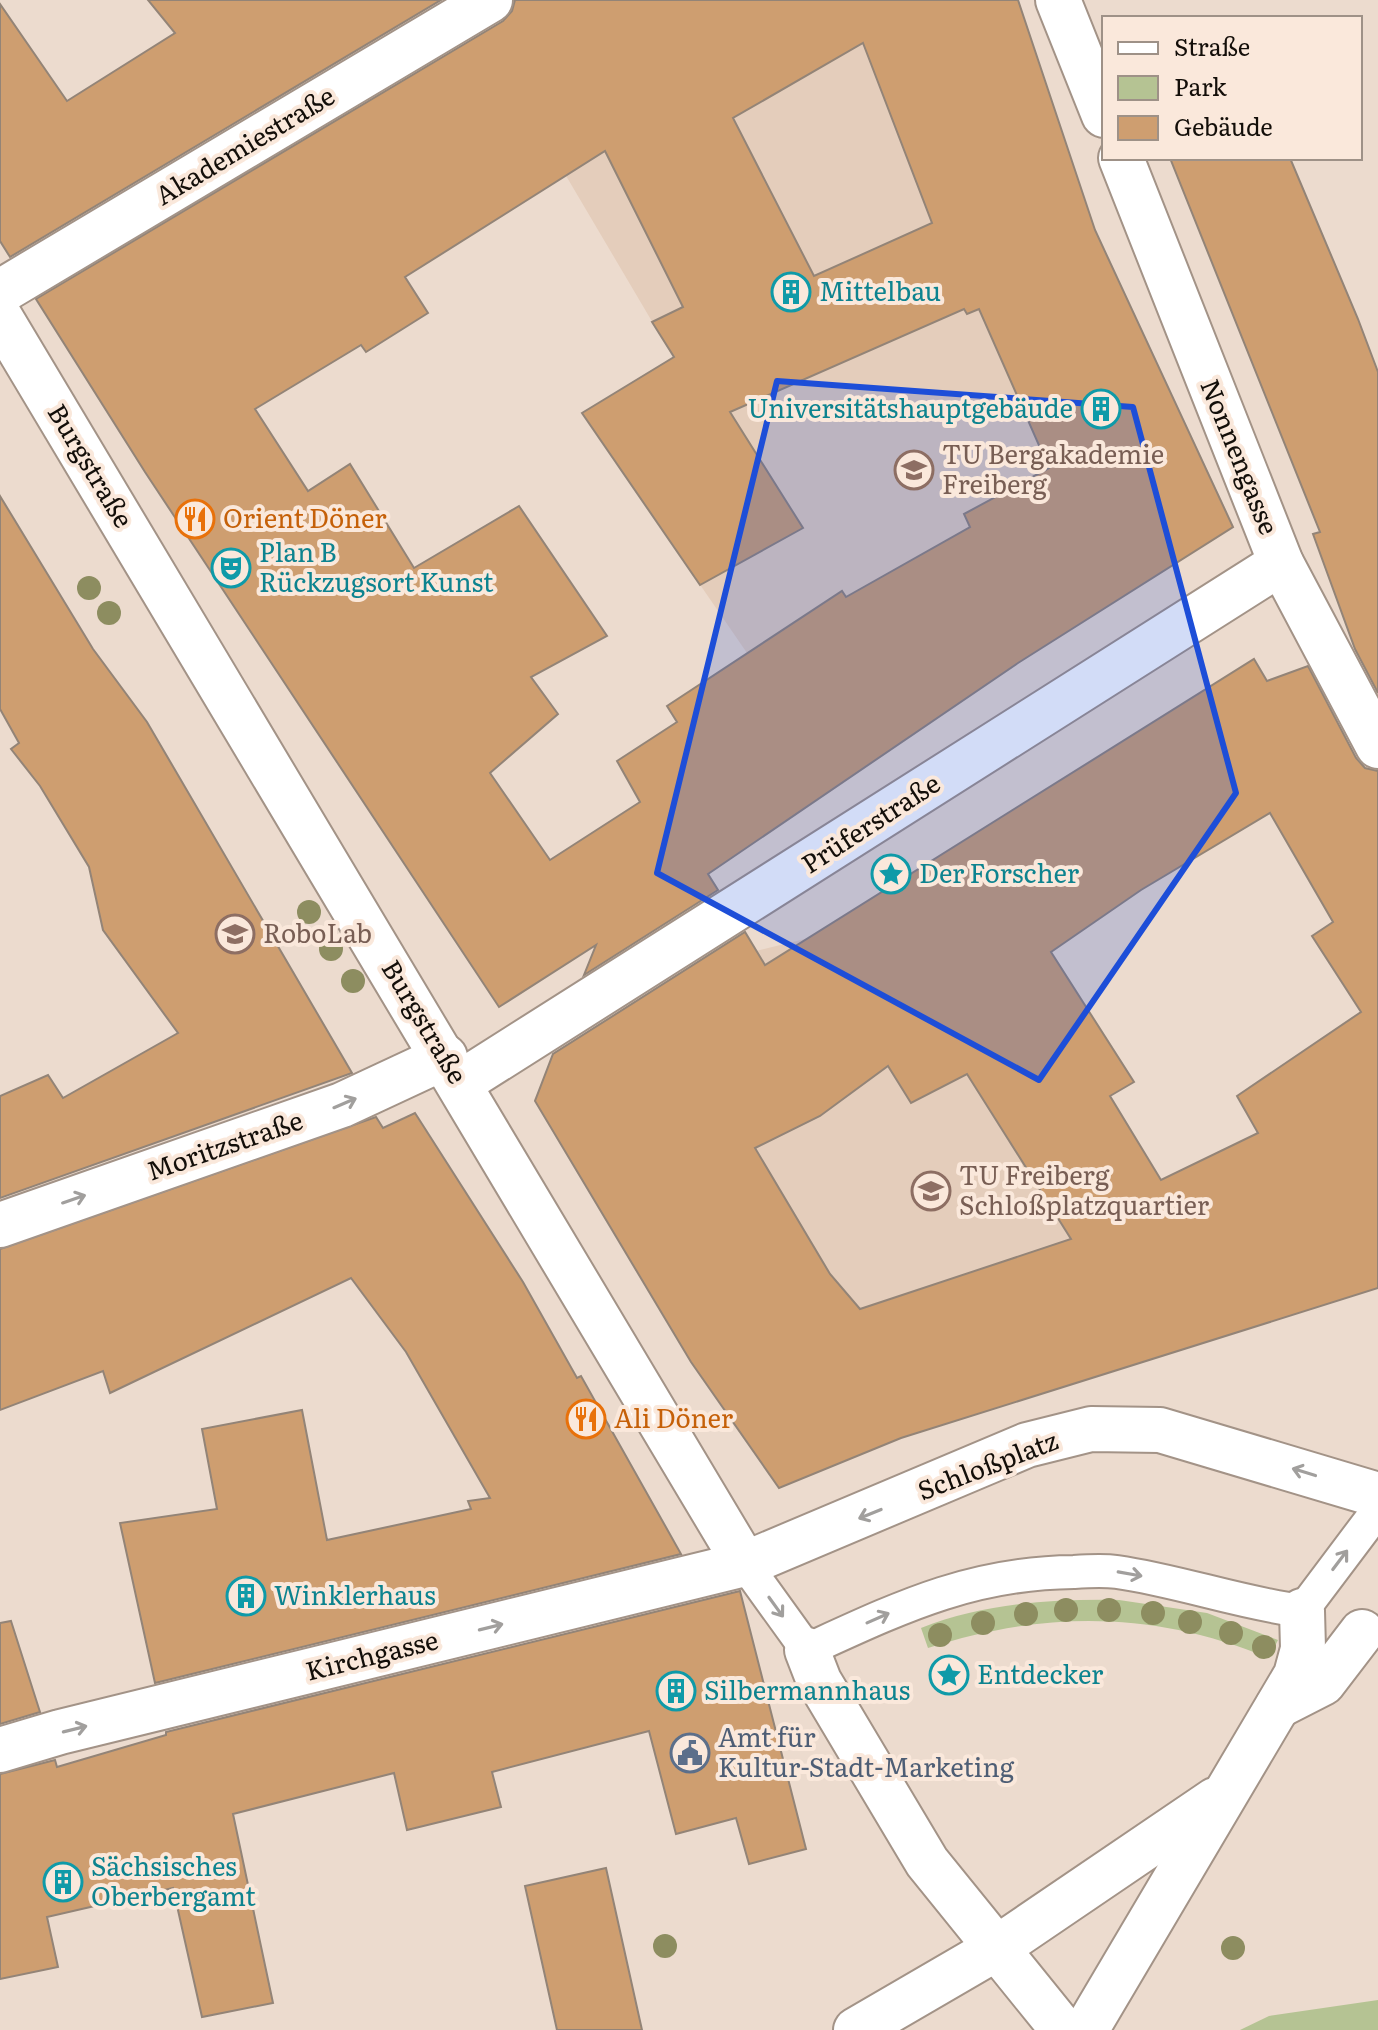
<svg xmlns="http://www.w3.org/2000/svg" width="1378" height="2030" font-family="Literata,serif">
	<rect width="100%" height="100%" fill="#ecdbce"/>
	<!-- built -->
	<g fill="#e4cdbb">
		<polygon points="1011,0 1043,75 1095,230 1234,527 1018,663 747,653 582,413 673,357 490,47"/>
		<polygon points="809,938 1051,952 1134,1081 1110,1097 1161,1180 901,1438 860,1309 830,1274 755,1148 606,1221 534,1100 542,1083 756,951"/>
	</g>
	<!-- green -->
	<g fill="#b5c393">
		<path d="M1119,1600L1207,1613L1278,1640L1269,1658C1155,1611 1045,1610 928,1648L921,1628C984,1603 1051,1599 1119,1600Z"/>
		<polygon points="1378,2000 1378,2030 1240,2030 1269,2016"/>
	</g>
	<!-- building -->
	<g fill="#ce9e70" stroke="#938477" stroke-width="2" fill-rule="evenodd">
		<polygon points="148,0 441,0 10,257 0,241 0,4 67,101 175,33"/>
		<path d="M515,0H1018L1095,230L1233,527L1018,663L708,874L718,890L584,975L596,945L499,1007L145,472L36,299L503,21L512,11ZM863,43L932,223L814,276L733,118ZM605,151L683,307L652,322L674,357L582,413L700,585L803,528L730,412L964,309L967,314L979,309L1049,468L964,514L970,527L846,597L842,591L667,706L677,722L617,761L640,802L550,860L490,773L558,714L531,677L607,636L519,506L414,568L350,464L308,491L255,409L361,345L366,352L428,313L405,277Z"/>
		<polygon points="1170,158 1290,158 1358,319 1378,372 1378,693 1355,649 1313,534 1320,532"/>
		<polygon points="0,496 93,649 147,722 352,1073 0,1198 0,1096 48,1075 63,1098 178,1033 103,930 89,867 40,786 11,749 19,743 0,709"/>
		<path d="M1254,659L1267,681L1308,666L1356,758L1365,768L1378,771V1288L901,1438L779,1488L691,1362L535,1101L553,1054L745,932L765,965ZM1270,813L1333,922L1312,936L1361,1012L1237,1096L1258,1133L1161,1180L1110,1096L1134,1082L1051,952L1141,890ZM888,1066L911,1103L967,1074L1071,1239L860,1309L830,1274L755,1148L820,1116Z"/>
		<polygon points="415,1113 523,1282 577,1378 581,1376 681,1554 155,1683 120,1523 217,1509 202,1429 302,1410 327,1540 471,1509 468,1501 490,1498 406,1352 351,1278 110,1393 103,1371 0,1410 0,1249 376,1117 383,1128"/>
		<polygon points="740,1591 806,1849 749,1864 736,1818 676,1834 649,1731 492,1772 501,1807 407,1830 394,1773 233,1814 273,2003 202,2017 173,1888 47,1917 58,1967 0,1979 0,1774 55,1760 57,1767 166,1735 166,1732"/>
		<polygon points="11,1621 40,1712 0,1724 0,1623"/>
		<polygon points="606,1868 642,2030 557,2030 525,1886"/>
	</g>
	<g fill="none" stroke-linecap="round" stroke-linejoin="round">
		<defs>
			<path id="lane" d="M745,1564L807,1650C899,1608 970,1573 1074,1572C1088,1571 1103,1570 1117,1572C1180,1581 1239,1603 1302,1611L1378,1510"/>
			<g id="street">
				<polyline points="1058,0 1104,115"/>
				<polyline points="1121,158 1281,563 1378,746"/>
				<polyline points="0,292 490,0"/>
				<polyline points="0,317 745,1564"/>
				<polyline points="460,1083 1281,563"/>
				<polyline points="0,1225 342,1105 445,1057"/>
				<polyline points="807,1650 819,1681 927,1862 1063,2030"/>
				<polyline points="1278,1706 1323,1683 1362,1632"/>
				<polyline points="0,1750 60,1732 745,1564 1027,1445 1091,1429 1160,1430 1378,1495"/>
				<polyline points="856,2030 997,1948 1215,1800"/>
				<polyline points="1086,2030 1296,1675 1303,1649 1302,1611"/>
			</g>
		</defs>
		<!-- lane casing -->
		<use href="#lane" stroke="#a39387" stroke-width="36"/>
		<!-- street casing -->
		<use href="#street" stroke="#a39387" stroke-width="48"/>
		<!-- lane -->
		<use href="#lane" stroke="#fff" stroke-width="32"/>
		<!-- street -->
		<use href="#street" stroke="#fff" stroke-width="44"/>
	</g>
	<!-- trees -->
	<g fill="#8d8d60">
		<circle cx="89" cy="588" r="12"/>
		<circle cx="109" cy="613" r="12"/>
		<circle cx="309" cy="912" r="12"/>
		<circle cx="331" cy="949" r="12"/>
		<circle cx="353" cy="981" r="12"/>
		<circle cx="1066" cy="1610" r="12"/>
		<circle cx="1109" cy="1610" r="12"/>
		<circle cx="1153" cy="1613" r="12"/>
		<circle cx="1026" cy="1614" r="12"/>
		<circle cx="1190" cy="1622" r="12"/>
		<circle cx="983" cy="1623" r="12"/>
		<circle cx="1231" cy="1633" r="12"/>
		<circle cx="940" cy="1635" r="12"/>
		<circle cx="1264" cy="1647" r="12"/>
		<circle cx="665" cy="1946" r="12"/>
		<circle cx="1233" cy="1948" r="12"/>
	</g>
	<!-- one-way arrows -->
	<defs><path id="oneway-shaft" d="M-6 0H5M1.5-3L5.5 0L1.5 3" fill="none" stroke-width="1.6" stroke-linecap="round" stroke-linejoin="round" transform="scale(2)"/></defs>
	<g stroke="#a19f9d">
		<use href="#oneway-shaft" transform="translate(345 1103) rotate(-23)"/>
		<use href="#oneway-shaft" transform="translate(74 1199) rotate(-19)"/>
		<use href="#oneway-shaft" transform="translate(1304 1472) rotate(-163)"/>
		<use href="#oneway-shaft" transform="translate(870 1514) rotate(158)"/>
		<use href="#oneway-shaft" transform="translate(1340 1560) rotate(-53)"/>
		<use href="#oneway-shaft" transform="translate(1130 1574) rotate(10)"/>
		<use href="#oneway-shaft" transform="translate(776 1607) rotate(54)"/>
		<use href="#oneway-shaft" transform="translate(878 1618) rotate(-24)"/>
		<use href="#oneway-shaft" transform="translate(491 1627) rotate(-14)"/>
		<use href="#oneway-shaft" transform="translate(75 1729) rotate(-14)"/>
	</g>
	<!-- marked area -->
	<path fill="#1d4ed8" fill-opacity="0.2" stroke="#1d4ed8" stroke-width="6" stroke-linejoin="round" d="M777,381L1133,407L1236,793L1039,1080L657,873Z"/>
	<!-- icons -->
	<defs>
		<symbol id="building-ring" viewBox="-11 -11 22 22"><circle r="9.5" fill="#fae8db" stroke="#0f9aa8" stroke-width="1.5"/><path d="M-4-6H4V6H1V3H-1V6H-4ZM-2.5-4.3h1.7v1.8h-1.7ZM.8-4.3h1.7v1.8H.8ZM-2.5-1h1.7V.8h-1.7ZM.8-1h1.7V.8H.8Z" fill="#0f9aa8"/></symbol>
		<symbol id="university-ring" viewBox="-11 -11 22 22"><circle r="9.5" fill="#fae8db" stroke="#8d6e63" stroke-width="1.5"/><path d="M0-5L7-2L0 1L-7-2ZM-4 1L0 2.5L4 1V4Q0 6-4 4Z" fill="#8d6e63"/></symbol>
		<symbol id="restaurant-ring" viewBox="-11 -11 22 22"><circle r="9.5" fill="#fae8db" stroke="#e8710a" stroke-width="1.5"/><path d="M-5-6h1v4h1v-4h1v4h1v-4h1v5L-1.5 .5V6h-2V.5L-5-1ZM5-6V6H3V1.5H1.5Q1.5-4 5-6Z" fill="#e8710a"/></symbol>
		<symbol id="theatre-ring" viewBox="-11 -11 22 22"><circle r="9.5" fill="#fae8db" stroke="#0f9aa8" stroke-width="1.5"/><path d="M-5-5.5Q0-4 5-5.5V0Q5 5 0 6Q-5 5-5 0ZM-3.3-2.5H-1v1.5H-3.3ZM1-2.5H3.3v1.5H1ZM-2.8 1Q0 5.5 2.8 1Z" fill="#0f9aa8"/></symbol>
		<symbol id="sight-ring" viewBox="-11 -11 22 22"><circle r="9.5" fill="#fae8db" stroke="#0f9aa8" stroke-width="1.5"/><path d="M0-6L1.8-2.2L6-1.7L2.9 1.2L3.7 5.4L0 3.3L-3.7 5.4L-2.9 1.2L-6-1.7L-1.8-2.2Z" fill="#0f9aa8"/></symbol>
		<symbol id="civic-ring" viewBox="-11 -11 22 22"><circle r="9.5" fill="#fae8db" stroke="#5c6f8a" stroke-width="1.5"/><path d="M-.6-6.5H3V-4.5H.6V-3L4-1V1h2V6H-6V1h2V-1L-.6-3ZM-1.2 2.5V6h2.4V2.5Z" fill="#5c6f8a"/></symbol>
	</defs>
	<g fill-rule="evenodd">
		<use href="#building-ring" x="769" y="270" width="44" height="44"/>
		<use href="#building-ring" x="1079" y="387" width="44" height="44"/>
		<use href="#university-ring" x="892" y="448" width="44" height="44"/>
		<use href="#restaurant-ring" x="173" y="497" width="44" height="44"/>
		<use href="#theatre-ring" x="209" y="546" width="44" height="44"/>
		<use href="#sight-ring" x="869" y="852" width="44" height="44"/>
		<use href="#university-ring" x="213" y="912" width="44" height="44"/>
		<use href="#university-ring" x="909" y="1169" width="44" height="44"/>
		<use href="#restaurant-ring" x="564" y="1397" width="44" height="44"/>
		<use href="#building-ring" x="224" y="1574" width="44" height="44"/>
		<use href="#sight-ring" x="927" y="1653" width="44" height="44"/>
		<use href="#building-ring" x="654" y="1669" width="44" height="44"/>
		<use href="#civic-ring" x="668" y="1731" width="44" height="44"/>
		<use href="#building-ring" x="41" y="1860" width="44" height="44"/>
	</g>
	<g text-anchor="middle" stroke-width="8" stroke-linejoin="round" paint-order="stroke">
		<!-- street labels -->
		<g font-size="26" fill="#130e09" stroke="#fae8db">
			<text transform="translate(245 146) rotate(-31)" y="9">Akademiestraße</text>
			<text transform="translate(1239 457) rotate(68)" y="9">Nonnengasse</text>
			<text transform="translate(90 466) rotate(59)" y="9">Burgstraße</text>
			<text transform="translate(871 824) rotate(-33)" y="9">Prüferstraße</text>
			<text transform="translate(424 1022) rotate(59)" y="9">Burgstraße</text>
			<text transform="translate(225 1146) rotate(-19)" y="9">Moritzstraße</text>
			<text transform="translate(988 1466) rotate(-21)" y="9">Schloßplatz</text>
			<text transform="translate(372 1656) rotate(-14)" y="9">Kirchgasse</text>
		</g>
		<!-- culture labels -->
		<g font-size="26" fill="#0d838f" stroke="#fae8db" text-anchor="start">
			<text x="819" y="301">Mittelbau</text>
			<text x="1073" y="418" text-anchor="end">Universitätshauptgebäude</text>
			<text x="259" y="562">Plan B<tspan x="259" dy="30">Rückzugsort Kunst</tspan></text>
			<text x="919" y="883">Der Forscher</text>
			<text x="274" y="1605">Winklerhaus</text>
			<text x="977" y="1684">Entdecker</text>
			<text x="704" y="1700">Silbermannhaus</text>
			<text x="91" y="1876">Sächsisches<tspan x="91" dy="30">Oberbergamt</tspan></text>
		</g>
		<!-- education labels -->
		<g font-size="26" fill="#785e54" stroke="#fae8db" text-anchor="start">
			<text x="942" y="464">TU Bergakademie<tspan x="942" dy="30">Freiberg</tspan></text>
			<text x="263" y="943">RoboLab</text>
			<text x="959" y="1185">TU Freiberg<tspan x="959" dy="30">Schloßplatzquartier</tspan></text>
		</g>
		<!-- food labels -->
		<g font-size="26" fill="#c56008" stroke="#fae8db" text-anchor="start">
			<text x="223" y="528">Orient Döner</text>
			<text x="614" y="1428">Ali Döner</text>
		</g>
		<!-- service labels -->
		<g font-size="26" fill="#4e5e75" stroke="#fae8db" text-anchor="start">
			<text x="718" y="1747">Amt für<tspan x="718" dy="30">Kultur-Stadt-Marketing</tspan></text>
		</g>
	</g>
	<!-- legend -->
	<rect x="1102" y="16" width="260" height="144" fill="#fae8db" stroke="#9e9187" stroke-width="2"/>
	<rect x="1118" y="42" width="40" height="12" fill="#ffffff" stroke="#9e9187" stroke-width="2"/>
	<text x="1174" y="56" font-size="24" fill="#130e09">Straße</text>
	<rect x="1118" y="76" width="40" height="24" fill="#b5c393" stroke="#9e9187" stroke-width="2"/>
	<text x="1174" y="96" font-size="24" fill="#130e09">Park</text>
	<rect x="1118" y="116" width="40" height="24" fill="#ce9e70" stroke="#9e9187" stroke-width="2"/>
	<text x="1174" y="136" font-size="24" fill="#130e09">Gebäude</text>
</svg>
